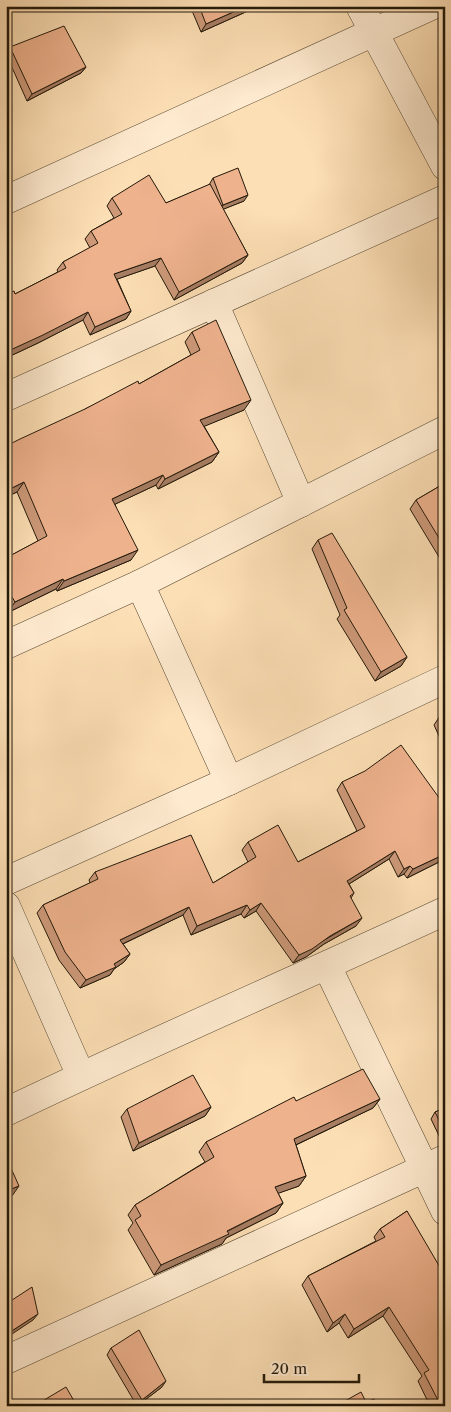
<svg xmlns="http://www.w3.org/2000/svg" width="451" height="1412" font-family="'Libre Caslon Text',serif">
	<rect width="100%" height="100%" fill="#fddfb5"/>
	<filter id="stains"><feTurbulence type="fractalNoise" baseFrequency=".004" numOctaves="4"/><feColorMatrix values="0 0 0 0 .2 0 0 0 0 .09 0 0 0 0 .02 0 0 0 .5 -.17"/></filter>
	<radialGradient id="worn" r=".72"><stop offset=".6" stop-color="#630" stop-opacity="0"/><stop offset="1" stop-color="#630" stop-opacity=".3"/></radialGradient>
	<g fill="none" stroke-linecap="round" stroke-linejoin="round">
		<defs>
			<g id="street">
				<polyline points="360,6 445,166"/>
				<polyline points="6,200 431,6"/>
				<polyline points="214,303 301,503"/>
				<polyline points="6,397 445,199"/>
				<polyline points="140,584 229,781"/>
				<polyline points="6,645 140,584 445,430"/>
				<polyline points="6,881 229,781 445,679"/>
				<polyline points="6,906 81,1076"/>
				<polyline points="327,966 445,1211"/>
				<path d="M6,1112C151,1042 299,979 445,911"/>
				<polyline points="6,1360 445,1159"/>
			</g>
		</defs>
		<!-- street casing -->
		<use href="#street" stroke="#5a4a35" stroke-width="29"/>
		<!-- street -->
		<use href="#street" stroke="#feeacf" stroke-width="28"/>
	</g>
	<!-- wall -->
	<g fill="#cd9979" stroke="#23190a">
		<polygon points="190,6 259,6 201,32"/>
		<polygon points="10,47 86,67 81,73 27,101 6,54 6,52"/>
		<polygon points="213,178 244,201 223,209 248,255 242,263 174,300 155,266 117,279 131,311 126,319 90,335 83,320 38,343 6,358 6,294 15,294 58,272 57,270 63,262 90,248 85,239 91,231 114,218 107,206 112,198 166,203 209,185"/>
		<polygon points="192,332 244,410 204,426 219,452 212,462 158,489 156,485 115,504 131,560 57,591 56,589 7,613 6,610 6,558 38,541 17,492 6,497 85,409 139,384 191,355 185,342"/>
		<polygon points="445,483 445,567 410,509 416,500"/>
		<polygon points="318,540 407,657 401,666 375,681 337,619 340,615 312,549"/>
		<polygon points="445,714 445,749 434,725 440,716"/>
		<polygon points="342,782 445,806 445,859 407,878 404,874 398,877 389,859 349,884 354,893 351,898 356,926 324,944 306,957 293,963 256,911 244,918 241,914 191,935 183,915 123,944 130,954 124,962 114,969 110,975 80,988 59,960 37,913 43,905 90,883 89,880 95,872 213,883 248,862 242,850 248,842 298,862 357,831 337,790"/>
		<polygon points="380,1099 373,1108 296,1145 306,1176 299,1186 278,1193 283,1203 276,1213 226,1238 222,1244 154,1275 128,1230 133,1223 128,1215 135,1205 205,1162 199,1152 206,1142 296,1101"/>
		<polygon points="211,1107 205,1116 133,1151 121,1117 127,1109"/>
		<polygon points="445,1108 445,1143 443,1144 431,1119 435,1112"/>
		<polygon points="407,1211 445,1406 430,1406 418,1381 422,1376 383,1316 348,1338 339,1323 327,1332 302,1285 308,1276 376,1241 374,1237 380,1229"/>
		<polygon points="111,1348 162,1387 137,1406 107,1355"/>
	</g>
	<!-- shaded-wall -->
	<g fill="#a77d63" stroke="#23190a">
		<polygon points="247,6 259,6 201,32 206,24"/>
		<polygon points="86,67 81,73 27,101 32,94"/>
		<polygon points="248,195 244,201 219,211 223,205"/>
		<polygon points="248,255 242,263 174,300 179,292"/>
		<polygon points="161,258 155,266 109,282 114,274"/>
		<polygon points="131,311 126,319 90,335 95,327"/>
		<polygon points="88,312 83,320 38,343 6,358 6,352"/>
		<polygon points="251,400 244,410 193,431 200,420"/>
		<polygon points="219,452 212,462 158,489 165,479"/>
		<polygon points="163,475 156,485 105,509 112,499"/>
		<polygon points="24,482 17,492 6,497 6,491"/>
		<polygon points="138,550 131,560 57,591 64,581"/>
		<polygon points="63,579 56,589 7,613 15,602"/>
		<polygon points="407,657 401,666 375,681 381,672"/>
		<polygon points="395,851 389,859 341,889 347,881"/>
		<polygon points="445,854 445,859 407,878 413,869"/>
		<polygon points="410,866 404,874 398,877 404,869"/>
		<polygon points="261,903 256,911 244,918 250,910"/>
		<polygon points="247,905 241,914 191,935 197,926"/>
		<polygon points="189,907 183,915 114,948 120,940"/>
		<polygon points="362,918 356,926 324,944 306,957 293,963 299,955"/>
		<polygon points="130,954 124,962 114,969 110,975 80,988 86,980 114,964"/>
		<polygon points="380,1099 373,1108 287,1149 294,1139"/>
		<polygon points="211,1107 205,1116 133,1151 139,1143"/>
		<polygon points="306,1176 299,1186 268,1197 275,1187"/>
		<polygon points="19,1186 12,1196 6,1198 6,1191"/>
		<polygon points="283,1203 276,1213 226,1238 222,1244 154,1275 161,1265"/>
		<polygon points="389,1307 383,1316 348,1338 354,1329"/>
		<polygon points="38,1314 33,1320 6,1338 6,1336 7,1334"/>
		<polygon points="345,1314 339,1323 327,1332 333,1323"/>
		<polygon points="166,1381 162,1387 137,1406 142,1400"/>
	</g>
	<!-- building -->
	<g fill="#eeb28d" stroke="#23190a">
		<polygon points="199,6 247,6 206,24"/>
		<polygon points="64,26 86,67 32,94 10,47"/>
		<polygon points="238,168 248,195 223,205 213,178"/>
		<polygon points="149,175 166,203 210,184 248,255 179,292 161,258 114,274 131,311 95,327 88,312 43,335 6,352 6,294 14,291 15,294 66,268 63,262 98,243 91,231 122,214 112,198"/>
		<polygon points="216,320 251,400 200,420 219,452 165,479 163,475 112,499 138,550 64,581 63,579 15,602 6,587 6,558 47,536 24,482 6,491 6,446 20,439 85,409 138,381 139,384 200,350 192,332"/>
		<polygon points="445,483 445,548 416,500"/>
		<polygon points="332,533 407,657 381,672 344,610 347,608 318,540"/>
		<polygon points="445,714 445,727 440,716"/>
		<polygon points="401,745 445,806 445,854 413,869 410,866 404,869 395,851 347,881 354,893 350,896 362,918 330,936 312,949 299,955 261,903 250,910 247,905 197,926 189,907 120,940 130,954 114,964 116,967 86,980 65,952 43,905 98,879 95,872 191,835 213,883 256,857 248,842 278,825 298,862 365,827 342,782 365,771"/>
		<polygon points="363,1069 380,1099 294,1139 306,1176 275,1187 283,1203 227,1231 229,1234 161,1265 135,1220 141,1216 135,1205 214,1157 206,1142 294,1097 296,1101"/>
		<polygon points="193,1075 211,1107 139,1143 127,1109"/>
		<polygon points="445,1108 445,1132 435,1112"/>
		<polygon points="6,1157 19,1186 6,1191"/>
		<polygon points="407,1211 441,1269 445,1267 445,1406 441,1406 424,1373 429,1370 389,1307 354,1329 345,1314 333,1323 308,1276 385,1237 380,1229"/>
		<polygon points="32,1287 38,1314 7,1334 6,1332 6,1304"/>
		<polygon points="139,1330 166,1381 142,1400 111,1348"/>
		<polygon points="66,1387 77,1406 34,1406"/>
		<polygon points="361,1392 366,1402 374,1399 377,1406 336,1406"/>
	</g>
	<!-- margin -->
	<rect width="451" height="1412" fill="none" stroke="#fddfb5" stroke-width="25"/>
	<rect x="8" y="8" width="436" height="1397" fill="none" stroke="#23190a" stroke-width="2.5"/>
	<rect x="12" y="12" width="426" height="1387" fill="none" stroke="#23190a"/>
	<!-- scale -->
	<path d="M264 1374v8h95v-8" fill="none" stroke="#23190a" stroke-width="2.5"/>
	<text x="271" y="1374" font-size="15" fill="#23190a" stroke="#feeacf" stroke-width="4" paint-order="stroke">20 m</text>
	<rect width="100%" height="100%" filter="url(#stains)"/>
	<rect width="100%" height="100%" fill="url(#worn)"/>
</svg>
